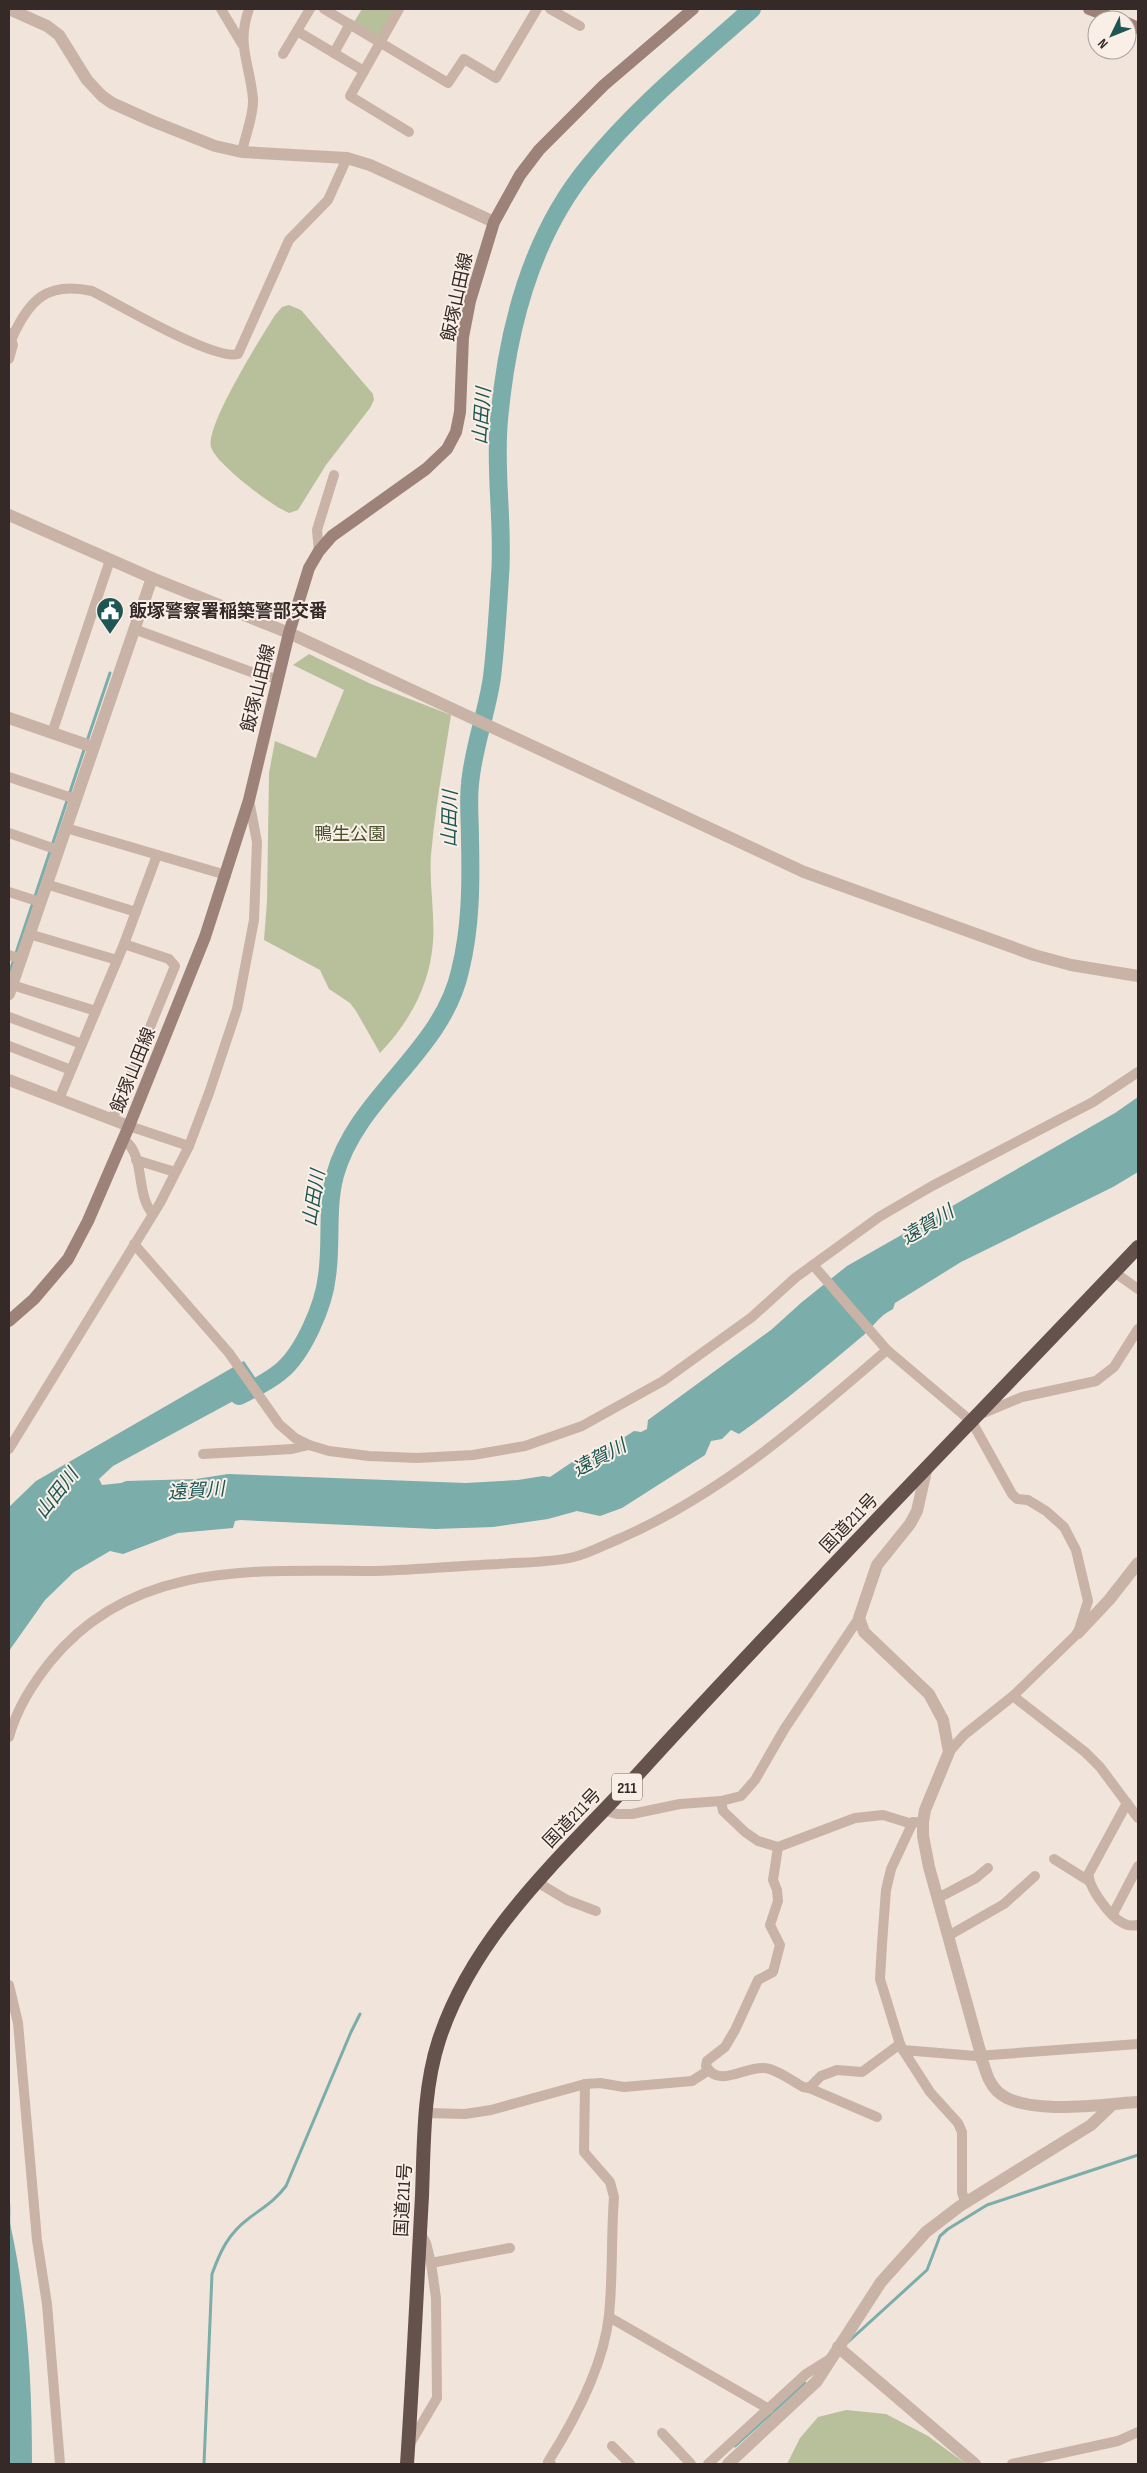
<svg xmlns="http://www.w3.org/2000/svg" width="1147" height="2473" font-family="'Sofia Sans Condensed','Noto Sans JP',sans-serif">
	<rect width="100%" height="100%" fill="#f1e4db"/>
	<!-- green -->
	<g fill="#b8c09b">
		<polygon points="362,9 397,9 380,37 354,22"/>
		<path d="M289,305L301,310L373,394L374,400L370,408L326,465L298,510L289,513C272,506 216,464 211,447C205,426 262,336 275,315L282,307Z"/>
		<path d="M309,654L371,684L451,715C444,761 435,808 431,855C429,884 435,913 433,942C430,985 409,1023 380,1053L356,1011L350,1003L329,989L320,970L264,940L267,901L269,773L275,741L316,758L344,690L293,665Z"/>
		<polygon points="846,2410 886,2414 928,2436 966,2464 787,2464 800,2438 818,2417"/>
	</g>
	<!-- water -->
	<g fill="#7badaa">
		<path d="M1138,1097V1172L1113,1187L961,1262L895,1303L893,1309C878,1316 872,1329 859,1339C820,1372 781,1404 739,1434L731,1430L722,1439L711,1441L705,1455L622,1508L600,1516L577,1511L548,1519L493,1527L435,1529L240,1520L235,1521L233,1528L178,1533L123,1554L110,1551L74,1572L45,1600L9,1651V1507L36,1481L244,1361L261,1386L113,1466L99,1479L102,1485L121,1483L126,1481L196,1479L228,1474L466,1483L518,1480L543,1476L550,1477L584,1454L591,1457L602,1446L609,1447L634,1431L641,1432L647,1429L648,1420L771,1330L802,1302L847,1266L1115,1113Z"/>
		<path d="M9,2198C12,2209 9,2218 11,2228C28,2306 32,2385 32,2464H9Z"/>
	</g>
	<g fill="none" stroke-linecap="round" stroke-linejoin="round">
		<!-- stream -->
		<g stroke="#7badaa" stroke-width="3">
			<polyline points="87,741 110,673"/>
			<polyline points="9,974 85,747"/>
			<polyline points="848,2342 927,2270 940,2236 948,2229 987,2205 1138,2155"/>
			<polyline points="735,2446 805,2383"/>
			<path d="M204,2464L212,2274C220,2252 228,2234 248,2219C262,2208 275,2201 286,2186L351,2032L360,2014"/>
		</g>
		<!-- river -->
		<path stroke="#7badaa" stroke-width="18" d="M239,1396C253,1389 268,1382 280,1372C303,1354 324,1305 327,1276C332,1242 326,1209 335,1175C357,1096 442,1052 460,971C471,927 471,883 470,839C470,821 468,802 470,784C473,748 487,713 492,677C496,644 498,609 500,576C504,524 494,472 499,420C507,331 531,236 589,166C637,107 696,59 752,9"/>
		<!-- minor -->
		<g stroke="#c9b3a7" stroke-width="10">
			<polyline points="221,9 242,44"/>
			<polyline points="324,9 448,83 464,59 496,78 537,9"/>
			<polyline points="399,9 350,96 409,132"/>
			<polyline points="550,9 580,26"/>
			<polyline points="297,31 364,71"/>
			<polyline points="334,53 350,24"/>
			<polyline points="283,54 310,9"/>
			<path d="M242,152C245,136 254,115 253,99C250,64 236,45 249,9"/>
			<polyline points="9,333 13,345 9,359"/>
			<path d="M12,338C29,300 47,281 92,291C118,304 214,361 238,354L289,240L328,200L347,158"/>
			<polyline points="319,551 317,530 334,475"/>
			<polyline points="134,629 254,673 278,679"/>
			<polyline points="52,733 110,560"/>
			<polyline points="9,777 75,799"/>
			<polyline points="66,828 226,875"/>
			<polyline points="9,833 58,850"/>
			<polyline points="46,884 136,912"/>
			<polyline points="9,892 40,902"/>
			<polyline points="29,934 117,960"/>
			<polyline points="9,955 21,959"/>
			<polyline points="12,985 96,1011"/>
			<polyline points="9,1017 82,1044"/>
			<polyline points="9,1046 71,1070"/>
			<polyline points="59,1099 124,944 157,855"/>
			<polyline points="112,1120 175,966 169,959 124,944"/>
			<polyline points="129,1126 189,1146"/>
			<path d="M124,1140C146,1155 135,1195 153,1214"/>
			<polyline points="136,1160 175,1172"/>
			<polyline points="134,1244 229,1353 279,1424 295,1438 309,1445 329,1451 369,1456 417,1458 473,1455 525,1446 582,1426 663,1381 752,1317 795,1278 879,1217 932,1186 1093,1102 1138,1072"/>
			<polyline points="813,1265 887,1350 972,1422 1012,1494 1017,1499 1028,1500 1046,1511 1064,1527 1076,1550 1088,1601 1078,1633 1013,1696 964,1735 949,1752"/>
			<polyline points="1114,1272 1138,1289"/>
			<polyline points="979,1415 1022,1397 1096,1381 1114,1367 1138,1329"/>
			<polyline points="9,1449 160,1203 189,1146 209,1093 237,1009 254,920 257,842 249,800"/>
			<polyline points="203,1454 292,1449 309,1445"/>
			<polyline points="1013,1696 1085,1752 1100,1767 1138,1818"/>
			<path d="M9,1737C17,1708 32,1685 50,1662C133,1559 258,1571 376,1571C416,1570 457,1566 498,1564C523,1562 549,1563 574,1557C590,1553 606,1544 621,1538C721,1494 805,1421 887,1350"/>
			<polyline points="721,1801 723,1811 745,1832 758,1841 778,1847 855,1818 883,1815 909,1823 919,1822"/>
			<path d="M1127,1803L1089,1873C1087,1886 1110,1917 1123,1923C1128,1926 1133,1926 1138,1925"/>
			<polyline points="604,1810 617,1814 632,1814 680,1804 721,1801 741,1796 755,1780 785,1728 859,1618"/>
			<path d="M778,1847L773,1880L777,1890L778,1901L770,1925L780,1945L773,1972L758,1980L735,2030L725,2047L707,2061L706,2066C719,2089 745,2066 764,2068C777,2069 792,2081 803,2087L809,2088L821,2076L837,2070L862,2072L900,2044L903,2050L976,2056L1138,2044"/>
			<polyline points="1054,1859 1089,1881"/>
			<polyline points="537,1882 567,1900 596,1911"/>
			<polyline points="938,1898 976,1878 988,1868"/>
			<polyline points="1113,1914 1138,1866"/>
			<polyline points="948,1936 1004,1904 1035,1876"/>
			<polyline points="9,1985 18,2023 37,2240 47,2304 60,2464"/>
			<polyline points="900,2044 880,1979 882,1944 886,1890 891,1869 913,1822"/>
			<polyline points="903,2050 930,2092 958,2123 962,2132 962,2192 965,2202"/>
			<polyline points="809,2088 877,2117"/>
			<polyline points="427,2113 465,2114 491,2110 585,2084 600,2083 624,2087 692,2081 709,2070"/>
			<polyline points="431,2263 510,2248"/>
			<polyline points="609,2317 769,2409"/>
			<polyline points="662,2433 691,2464"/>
			<polyline points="612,2446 630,2464"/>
			<polyline points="408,2447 437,2398 436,2298 431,2263 426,2243 420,2233"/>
			<path d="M551,2464L548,2462C574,2421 604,2364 609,2315C613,2276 611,2236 614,2197L610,2182L584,2152L585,2084"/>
			<polyline points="708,2464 806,2374 830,2359"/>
			<polyline points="1012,2464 1118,2441 1138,2432"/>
		</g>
		<!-- tertiary -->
		<g stroke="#c9b3a7" stroke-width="12">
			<polyline points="9,9 47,26 59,35 87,80 102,96 112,103 152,121 215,146 242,152 347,158 370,165 494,222"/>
			<polyline points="9,515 152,578 289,633 804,872 1034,955 1071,965 1138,976"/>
			<polyline points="9,718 93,747"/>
			<polyline points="9,994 152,578"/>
			<polyline points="9,1080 129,1126"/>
			<polyline points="926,1471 917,1511 910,1524 877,1565 859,1618 864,1632 929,1694 943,1720 949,1752 925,1810 923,1822 923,1836 929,1867 980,2051"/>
			<polyline points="1078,1633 1109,1600 1138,1563"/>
			<path d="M982,2060C986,2071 988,2082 997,2091C1023,2117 1103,2104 1138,2102"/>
			<polyline points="838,2347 975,2464"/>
			<polyline points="728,2464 817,2381 881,2282 926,2232 960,2206 1091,2125 1111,2106"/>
		</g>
		<!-- secondary -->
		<g stroke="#9c8279" stroke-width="12">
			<polyline points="1089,9 1118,20"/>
			<polyline points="1127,23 1138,28"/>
			<polyline points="9,1321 34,1299 68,1259 88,1221 129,1126 205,937 249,800 289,633 309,568 319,551 332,536 426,469 447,449 456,432 460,412 463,337 470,301 494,222 520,175 539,150 604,85 693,9"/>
		</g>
		<!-- trunk -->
		<path stroke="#66524c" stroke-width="14" d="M407,2464C413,2375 417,2285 422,2196C424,2144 423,2089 439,2040C476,1927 572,1848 649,1762C809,1587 975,1419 1138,1247"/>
		<!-- tertiary-bridge -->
		<polyline stroke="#c9b3a7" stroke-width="12" points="980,2051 982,2060"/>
	</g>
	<!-- icons -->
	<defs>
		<symbol id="civic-pin" viewBox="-11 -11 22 30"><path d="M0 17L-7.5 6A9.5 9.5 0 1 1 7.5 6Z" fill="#1e5653" stroke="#f9efe7"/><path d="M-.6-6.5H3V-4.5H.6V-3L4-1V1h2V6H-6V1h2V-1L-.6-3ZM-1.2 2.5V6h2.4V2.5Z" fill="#fff"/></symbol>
	</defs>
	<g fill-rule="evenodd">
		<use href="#civic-pin" x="94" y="595" width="32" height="43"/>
	</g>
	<g text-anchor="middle" stroke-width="4" stroke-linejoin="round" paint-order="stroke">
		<!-- shield labels -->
		<rect fill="#f9efe7" stroke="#706561" stroke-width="1" x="612" y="1773.5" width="30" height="27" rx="4"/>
		<g font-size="16" font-weight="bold" fill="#362a28">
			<text x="627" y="1793">211</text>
		</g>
		<!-- street labels -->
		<g font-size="18" fill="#362a28" stroke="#f9efe7">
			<text transform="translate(457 297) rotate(-78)" y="6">飯塚山田線</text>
			<text transform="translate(258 688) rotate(-76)" y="6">飯塚山田線</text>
			<text transform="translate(133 1070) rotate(-68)" y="6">飯塚山田線</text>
			<text transform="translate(849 1523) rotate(-46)" y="6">国道211号</text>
			<text transform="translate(572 1818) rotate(-46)" y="6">国道211号</text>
			<text transform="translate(403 2200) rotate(-87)" y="6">国道211号</text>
		</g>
		<!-- poi labels -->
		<g font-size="18" font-weight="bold" fill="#362a28" stroke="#f9efe7" text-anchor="start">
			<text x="129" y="617">飯塚警察署稲築警部交番</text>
		</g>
		<!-- park labels -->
		<g font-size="18" fill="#49532c" stroke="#f9efe7">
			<text x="350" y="840">鴨生公園</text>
		</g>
		<!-- water labels -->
		<g font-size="19" font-style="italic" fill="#1e5653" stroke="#f9efe7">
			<text transform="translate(481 416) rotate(-86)" y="7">山田川</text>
			<text transform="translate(449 819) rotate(-89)" y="7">山田川</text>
			<text transform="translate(313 1198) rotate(-81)" y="7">山田川</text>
			<text transform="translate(927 1224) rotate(-31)" y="7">遠賀川</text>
			<text transform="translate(599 1457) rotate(-28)" y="7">遠賀川</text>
			<text transform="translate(196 1490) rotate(-4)" y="7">遠賀川</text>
			<text transform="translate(56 1493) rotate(-52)" y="7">山田川</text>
		</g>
	</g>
	<!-- border -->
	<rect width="1147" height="2473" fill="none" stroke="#362a28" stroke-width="20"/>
	<!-- north arrow -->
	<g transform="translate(1112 35) rotate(227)"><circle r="24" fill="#f9efe7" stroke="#aba09b"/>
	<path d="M0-4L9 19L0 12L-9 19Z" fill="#1e5653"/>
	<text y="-8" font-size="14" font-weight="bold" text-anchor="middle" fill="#362a28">N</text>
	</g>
</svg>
